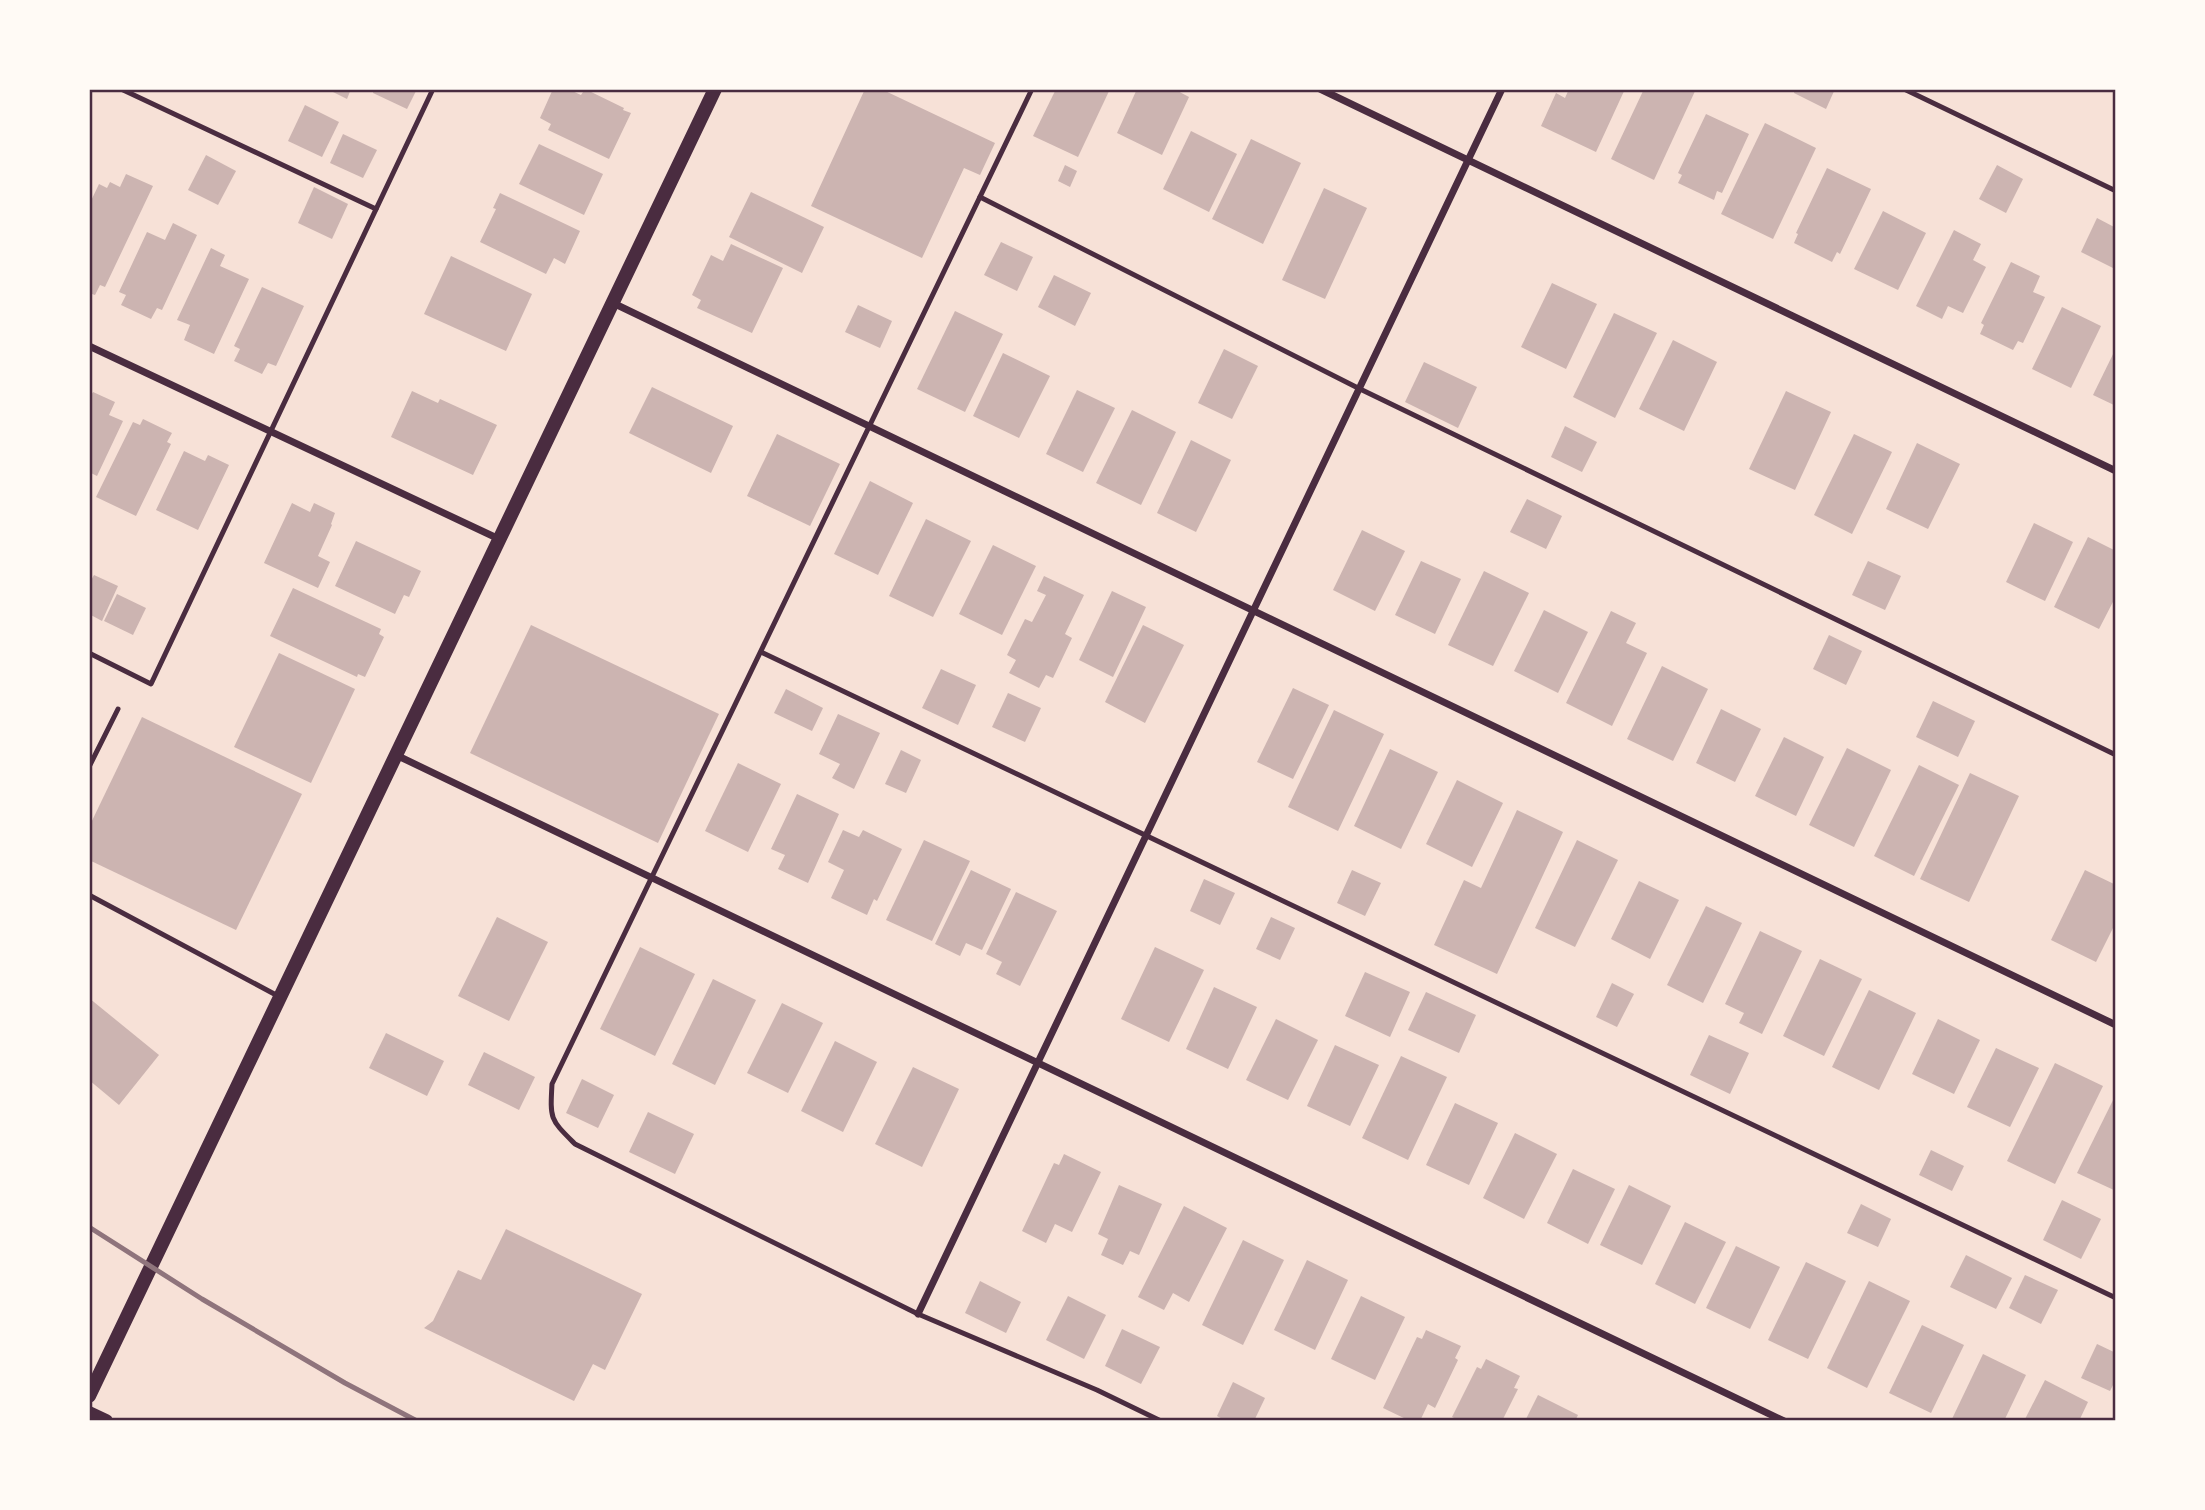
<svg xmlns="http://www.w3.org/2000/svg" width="2205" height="1510" font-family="Figtree,sans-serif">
	<rect width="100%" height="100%" fill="#f7e1d7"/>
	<!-- building -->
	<g fill="#ccb4b1">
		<polygon points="327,89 351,89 347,99"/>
		<polygon points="374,89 417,89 407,109 373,93"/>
		<polygon points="553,89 568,89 581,95 585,89 624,108 623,110 631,113 609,159 548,130 551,124 540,118"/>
		<polygon points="865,89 881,89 995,143 980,175 964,168 922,258 811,206"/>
		<polygon points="1056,89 1110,89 1078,157 1033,136"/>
		<polygon points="1137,89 1174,89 1189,97 1162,155 1117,133"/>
		<polygon points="1569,89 1625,89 1596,152 1541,126 1556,93 1565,98"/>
		<polygon points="1644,89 1696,89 1654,180 1611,159"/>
		<polygon points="1795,89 1835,89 1826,109 1794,93"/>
		<polygon points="305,105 339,122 322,157 288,141"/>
		<polygon points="1706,114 1749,134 1722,193 1717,191 1714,200 1678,183 1682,175 1678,173"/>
		<polygon points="1765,123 1816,148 1773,239 1721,214"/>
		<polygon points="1191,131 1237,154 1209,212 1163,189"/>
		<polygon points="343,134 377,150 363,178 330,163"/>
		<polygon points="1251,139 1301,163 1263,244 1212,219"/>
		<polygon points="539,144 603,174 584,215 519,184"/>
		<polygon points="206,155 236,171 218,205 188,190"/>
		<polygon points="1065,165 1077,171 1070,187 1058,181"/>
		<polygon points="1997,165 2023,179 2006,213 1979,199"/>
		<polygon points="1827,168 1871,189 1840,254 1837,252 1832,262 1794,243 1798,234 1796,233"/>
		<polygon points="126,174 153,186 105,287 100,285 95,295 89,293 89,205 99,184 107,188 110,182 120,187"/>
		<polygon points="314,187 348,204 332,239 298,223"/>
		<polygon points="1324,188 1367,208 1325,299 1282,280"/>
		<polygon points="751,192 824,227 802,273 729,237"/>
		<polygon points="500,193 580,231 565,264 554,258 546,274 480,242 496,209 493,208"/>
		<polygon points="1883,211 1926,233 1898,290 1854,269"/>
		<polygon points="2097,218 2116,228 2116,263 2113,268 2081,252"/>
		<polygon points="173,223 197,235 162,310 157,308 151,319 121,305 126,295 119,292 147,232 165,240"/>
		<polygon points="1954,230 1981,244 1973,260 1986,267 1963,313 1948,306 1942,319 1916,306"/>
		<polygon points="1001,242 1033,257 1017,291 984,275"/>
		<polygon points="731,244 783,268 752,333 697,308 701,300 692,295 711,255 723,261"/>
		<polygon points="211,248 225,255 220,266 249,279 214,354 184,340 190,325 177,320"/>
		<polygon points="451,256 532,294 506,351 424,314"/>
		<polygon points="2011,262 2040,276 2033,292 2045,297 2023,343 2018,341 2013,350 1980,334 1984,325 1981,323"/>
		<polygon points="1054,275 1091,293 1075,326 1038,307"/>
		<polygon points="1552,283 1597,304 1566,369 1521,347"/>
		<polygon points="262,287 304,306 276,366 268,363 262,374 234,361 240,349 234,346"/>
		<polygon points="858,305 892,321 880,348 845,332"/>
		<polygon points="2062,307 2101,326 2071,388 2032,369"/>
		<polygon points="955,311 1003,334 965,412 917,389"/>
		<polygon points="1614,313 1657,333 1615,418 1573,397"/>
		<polygon points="1673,340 1717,362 1684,431 1639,409"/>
		<polygon points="2116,348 2116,406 2093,395"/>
		<polygon points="1224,349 1258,366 1232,419 1198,403"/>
		<polygon points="1003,353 1050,376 1019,438 973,416"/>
		<polygon points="1424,362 1477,387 1458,428 1405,402"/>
		<polygon points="652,387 733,426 711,473 629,433"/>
		<polygon points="1077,390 1115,408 1083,472 1046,454"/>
		<polygon points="412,391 438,403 440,399 497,425 473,475 391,437"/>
		<polygon points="1786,391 1831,412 1795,490 1749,469"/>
		<polygon points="93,392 115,402 109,415 123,421 97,476 89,472 89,399"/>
		<polygon points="1132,410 1176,432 1141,505 1096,483"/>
		<polygon points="143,419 172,433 167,442 171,444 136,516 96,497 133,422 140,425"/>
		<polygon points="1565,426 1597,442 1582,472 1551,457"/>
		<polygon points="777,434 840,464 810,526 747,496"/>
		<polygon points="1854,434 1892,452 1852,534 1814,515"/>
		<polygon points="1191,440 1231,460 1196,532 1157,513"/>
		<polygon points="1917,443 1960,464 1928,529 1886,509"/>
		<polygon points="184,451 205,461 208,455 229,465 198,530 156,510"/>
		<polygon points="870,481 913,503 878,575 834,554"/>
		<polygon points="1527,499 1562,516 1546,549 1510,532"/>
		<polygon points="292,503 310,512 314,503 335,513 331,524 332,525 318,556 330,562 318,588 264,563"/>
		<polygon points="926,519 971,541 933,617 889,596"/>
		<polygon points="2034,523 2073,542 2045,601 2006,582"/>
		<polygon points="1362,530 1405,551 1375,611 1333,590"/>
		<polygon points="2088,537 2116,551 2116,596 2099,629 2054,607"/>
		<polygon points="356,541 421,571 409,597 404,595 395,614 335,586"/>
		<polygon points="993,545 1036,566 1002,635 959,614"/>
		<polygon points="1421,561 1461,579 1435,634 1395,615"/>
		<polygon points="1868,561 1901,576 1885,610 1852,595"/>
		<polygon points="1484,571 1529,593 1493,666 1448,645"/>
		<polygon points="94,575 118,586 102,621 89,614 89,584"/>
		<polygon points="1044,576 1084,595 1065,634 1072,638 1053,678 1046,675 1039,688 1009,673 1016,660 1007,655 1025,619 1032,622 1046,595 1037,591"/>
		<polygon points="293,588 381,629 379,634 384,637 365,677 358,674 357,677 270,636"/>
		<polygon points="1112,591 1146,607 1113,677 1079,660"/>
		<polygon points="117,594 146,608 133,635 104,621"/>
		<polygon points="1544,610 1588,632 1558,693 1514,671"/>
		<polygon points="1611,611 1636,623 1626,643 1647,653 1612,726 1566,703"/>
		<polygon points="531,625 719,714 658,843 470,753"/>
		<polygon points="1143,625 1184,645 1145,723 1105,702"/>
		<polygon points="1829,635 1862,651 1846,685 1813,669"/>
		<polygon points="279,653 355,689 311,783 234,747"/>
		<polygon points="1662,666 1708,689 1673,761 1627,739"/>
		<polygon points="941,669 976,685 958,725 922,708"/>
		<polygon points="1293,688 1329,705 1293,779 1257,762"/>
		<polygon points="786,689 823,708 812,731 774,713"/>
		<polygon points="1008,693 1041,708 1025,742 992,727"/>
		<polygon points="1933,701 1975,721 1958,757 1916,737"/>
		<polygon points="1721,709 1761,729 1735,782 1696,763"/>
		<polygon points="1334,710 1384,734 1338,831 1288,807"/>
		<polygon points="838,714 880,733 854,789 832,778 840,764 819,754"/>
		<polygon points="142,717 302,794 236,930 89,860 89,827"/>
		<polygon points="1784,737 1824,757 1796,816 1755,796"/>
		<polygon points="1847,748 1891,770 1854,847 1809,825"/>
		<polygon points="1390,749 1438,772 1401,849 1354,826"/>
		<polygon points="901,750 921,760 906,793 885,784"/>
		<polygon points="738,763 781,784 748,852 705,831"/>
		<polygon points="1919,765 1959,785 1914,876 1874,856"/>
		<polygon points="1970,773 2019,796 1969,902 1920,879"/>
		<polygon points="1457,780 1503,803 1472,867 1426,844"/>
		<polygon points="797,794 839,814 808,883 778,869 785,855 771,849"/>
		<polygon points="1517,810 1563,832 1497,974 1434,945 1464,880 1481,888"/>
		<polygon points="843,830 859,837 863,830 902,849 877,901 874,899 867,915 831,898 844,870 828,862"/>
		<polygon points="924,840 970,861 932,941 886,920"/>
		<polygon points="1577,840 1618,860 1575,947 1535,928"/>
		<polygon points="971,870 1011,889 982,950 966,943 960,956 935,944"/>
		<polygon points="1352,870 1381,883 1365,916 1337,903"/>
		<polygon points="2085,870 2116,885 2116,922 2096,962 2051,940"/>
		<polygon points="1204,879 1235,893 1220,925 1190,911"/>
		<polygon points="1639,881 1679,900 1650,959 1611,939"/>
		<polygon points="1016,892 1057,911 1020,986 996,974 1002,962 986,954"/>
		<polygon points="1706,906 1742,923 1703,1003 1667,985"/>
		<polygon points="497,917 548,942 509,1021 458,996"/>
		<polygon points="1271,917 1295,928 1280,960 1256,949"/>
		<polygon points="1760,931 1802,951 1762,1034 1739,1023 1744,1013 1725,1004"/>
		<polygon points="640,947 695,974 655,1056 600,1029"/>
		<polygon points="1155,947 1204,970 1169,1042 1121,1019"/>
		<polygon points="1820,959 1862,979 1824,1056 1783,1036"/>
		<polygon points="1365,972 1410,992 1390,1037 1345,1016"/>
		<polygon points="713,979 756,1000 715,1085 672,1064"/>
		<polygon points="1612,983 1634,994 1617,1027 1596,1017"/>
		<polygon points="1214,987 1257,1007 1228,1069 1186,1049"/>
		<polygon points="1869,990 1916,1013 1879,1090 1832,1067"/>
		<polygon points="1426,992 1476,1015 1459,1053 1408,1030"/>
		<polygon points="89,998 159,1055 119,1105 89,1080"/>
		<polygon points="782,1003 823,1023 788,1093 747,1073"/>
		<polygon points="1276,1019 1318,1040 1288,1100 1246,1080"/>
		<polygon points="1938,1019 1980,1040 1954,1094 1912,1074"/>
		<polygon points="386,1033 444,1061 427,1096 369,1068"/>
		<polygon points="1709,1035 1749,1053 1730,1094 1690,1075"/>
		<polygon points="835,1041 877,1062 843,1132 801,1111"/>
		<polygon points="1335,1045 1379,1065 1350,1126 1307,1106"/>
		<polygon points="1996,1048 2039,1068 2010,1127 1967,1107"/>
		<polygon points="484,1052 535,1077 519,1110 468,1085"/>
		<polygon points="1401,1056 1447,1077 1408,1160 1362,1138"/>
		<polygon points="2055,1063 2103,1086 2055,1184 2007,1161"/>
		<polygon points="913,1067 959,1089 922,1167 875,1144"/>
		<polygon points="582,1079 614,1095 598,1128 566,1113"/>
		<polygon points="2116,1094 2116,1191 2077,1173"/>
		<polygon points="1455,1103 1498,1123 1469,1185 1426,1165"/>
		<polygon points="648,1112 694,1134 675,1174 629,1152"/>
		<polygon points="1515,1133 1557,1154 1524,1219 1483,1198"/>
		<polygon points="1931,1150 1964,1166 1952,1191 1919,1175"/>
		<polygon points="1064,1154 1101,1172 1072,1232 1055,1224 1046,1243 1022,1231 1054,1163 1059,1165"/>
		<polygon points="1573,1169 1615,1189 1588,1244 1547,1223"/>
		<polygon points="1119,1185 1162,1204 1139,1255 1130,1251 1123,1265 1101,1255 1108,1239 1098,1234"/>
		<polygon points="1629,1185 1671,1206 1642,1265 1600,1245"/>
		<polygon points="2062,1200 2101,1219 2081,1259 2043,1240"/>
		<polygon points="1861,1204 1891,1219 1878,1247 1847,1233"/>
		<polygon points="1184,1206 1227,1228 1189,1302 1173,1293 1164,1310 1138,1297"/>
		<polygon points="1685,1222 1726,1242 1695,1304 1655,1284"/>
		<polygon points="506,1229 642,1294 605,1370 593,1364 574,1401 424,1328 433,1321 458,1270 481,1280"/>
		<polygon points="1243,1240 1284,1260 1243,1345 1202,1325"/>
		<polygon points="1736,1246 1780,1267 1750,1329 1706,1308"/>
		<polygon points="1966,1255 2012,1278 1996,1309 1950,1287"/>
		<polygon points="1307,1260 1348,1280 1315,1350 1274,1330"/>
		<polygon points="1806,1262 1846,1281 1808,1359 1768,1340"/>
		<polygon points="2025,1275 2058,1290 2041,1324 2009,1308"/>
		<polygon points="980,1281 1021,1302 1006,1333 965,1313"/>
		<polygon points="1869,1281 1910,1301 1867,1388 1827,1368"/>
		<polygon points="1068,1296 1106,1315 1084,1359 1046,1340"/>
		<polygon points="1361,1296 1405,1317 1375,1380 1331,1359"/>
		<polygon points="1922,1325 1964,1345 1931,1413 1889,1393"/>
		<polygon points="1122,1329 1160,1347 1141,1384 1105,1366"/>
		<polygon points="1426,1330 1461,1346 1455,1358 1458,1360 1435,1408 1428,1404 1420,1421 1410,1421 1383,1408 1417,1337 1422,1339"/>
		<polygon points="2097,1344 2116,1353 2116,1379 2110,1391 2081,1378"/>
		<polygon points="1983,1354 2026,1375 2004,1421 1951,1421"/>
		<polygon points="1486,1359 1520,1376 1514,1388 1518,1389 1502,1421 1460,1421 1452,1417 1477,1367 1481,1369"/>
		<polygon points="2045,1380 2088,1402 2079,1421 2024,1421"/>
		<polygon points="1233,1382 1265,1398 1254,1421 1226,1421 1217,1416"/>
		<polygon points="1538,1395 1578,1415 1575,1421 1525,1421"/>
	</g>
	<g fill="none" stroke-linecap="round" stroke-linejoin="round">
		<!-- service -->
		<g stroke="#4a2c40" stroke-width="5">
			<polyline points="121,89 376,209"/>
			<path d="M1032,89L552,1084C550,1120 550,1119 575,1144L918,1314L1097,1390L1161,1421"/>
			<polyline points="1904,89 2116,191"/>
			<polyline points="980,197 1358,388 2116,755"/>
			<polyline points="761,652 2116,1298"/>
			<polyline points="89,653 151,684 433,89"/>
			<polyline points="89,767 118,709"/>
			<polyline points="89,895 278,996"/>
		</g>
		<!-- minor -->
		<g stroke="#4a2c40" stroke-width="7">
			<polyline points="1320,89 2116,471"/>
			<polyline points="613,303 2116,1025"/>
			<polyline points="89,346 499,539"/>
			<polyline points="396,755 1784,1421"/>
			<polyline points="918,1314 1502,89"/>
		</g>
		<!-- secondary -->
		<g stroke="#4a2c40" stroke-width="14">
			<polyline points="89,1396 715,89"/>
			<polyline points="89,1413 106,1421"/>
		</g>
		<!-- rail -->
		<polyline stroke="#8f747c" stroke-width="5" points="89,1227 202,1299 345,1383 417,1421"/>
	</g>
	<!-- border -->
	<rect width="2205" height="1510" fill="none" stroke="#fffaf5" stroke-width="182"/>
	<rect x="91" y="91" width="2023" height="1328" fill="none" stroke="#4a2c40" stroke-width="2.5"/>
</svg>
